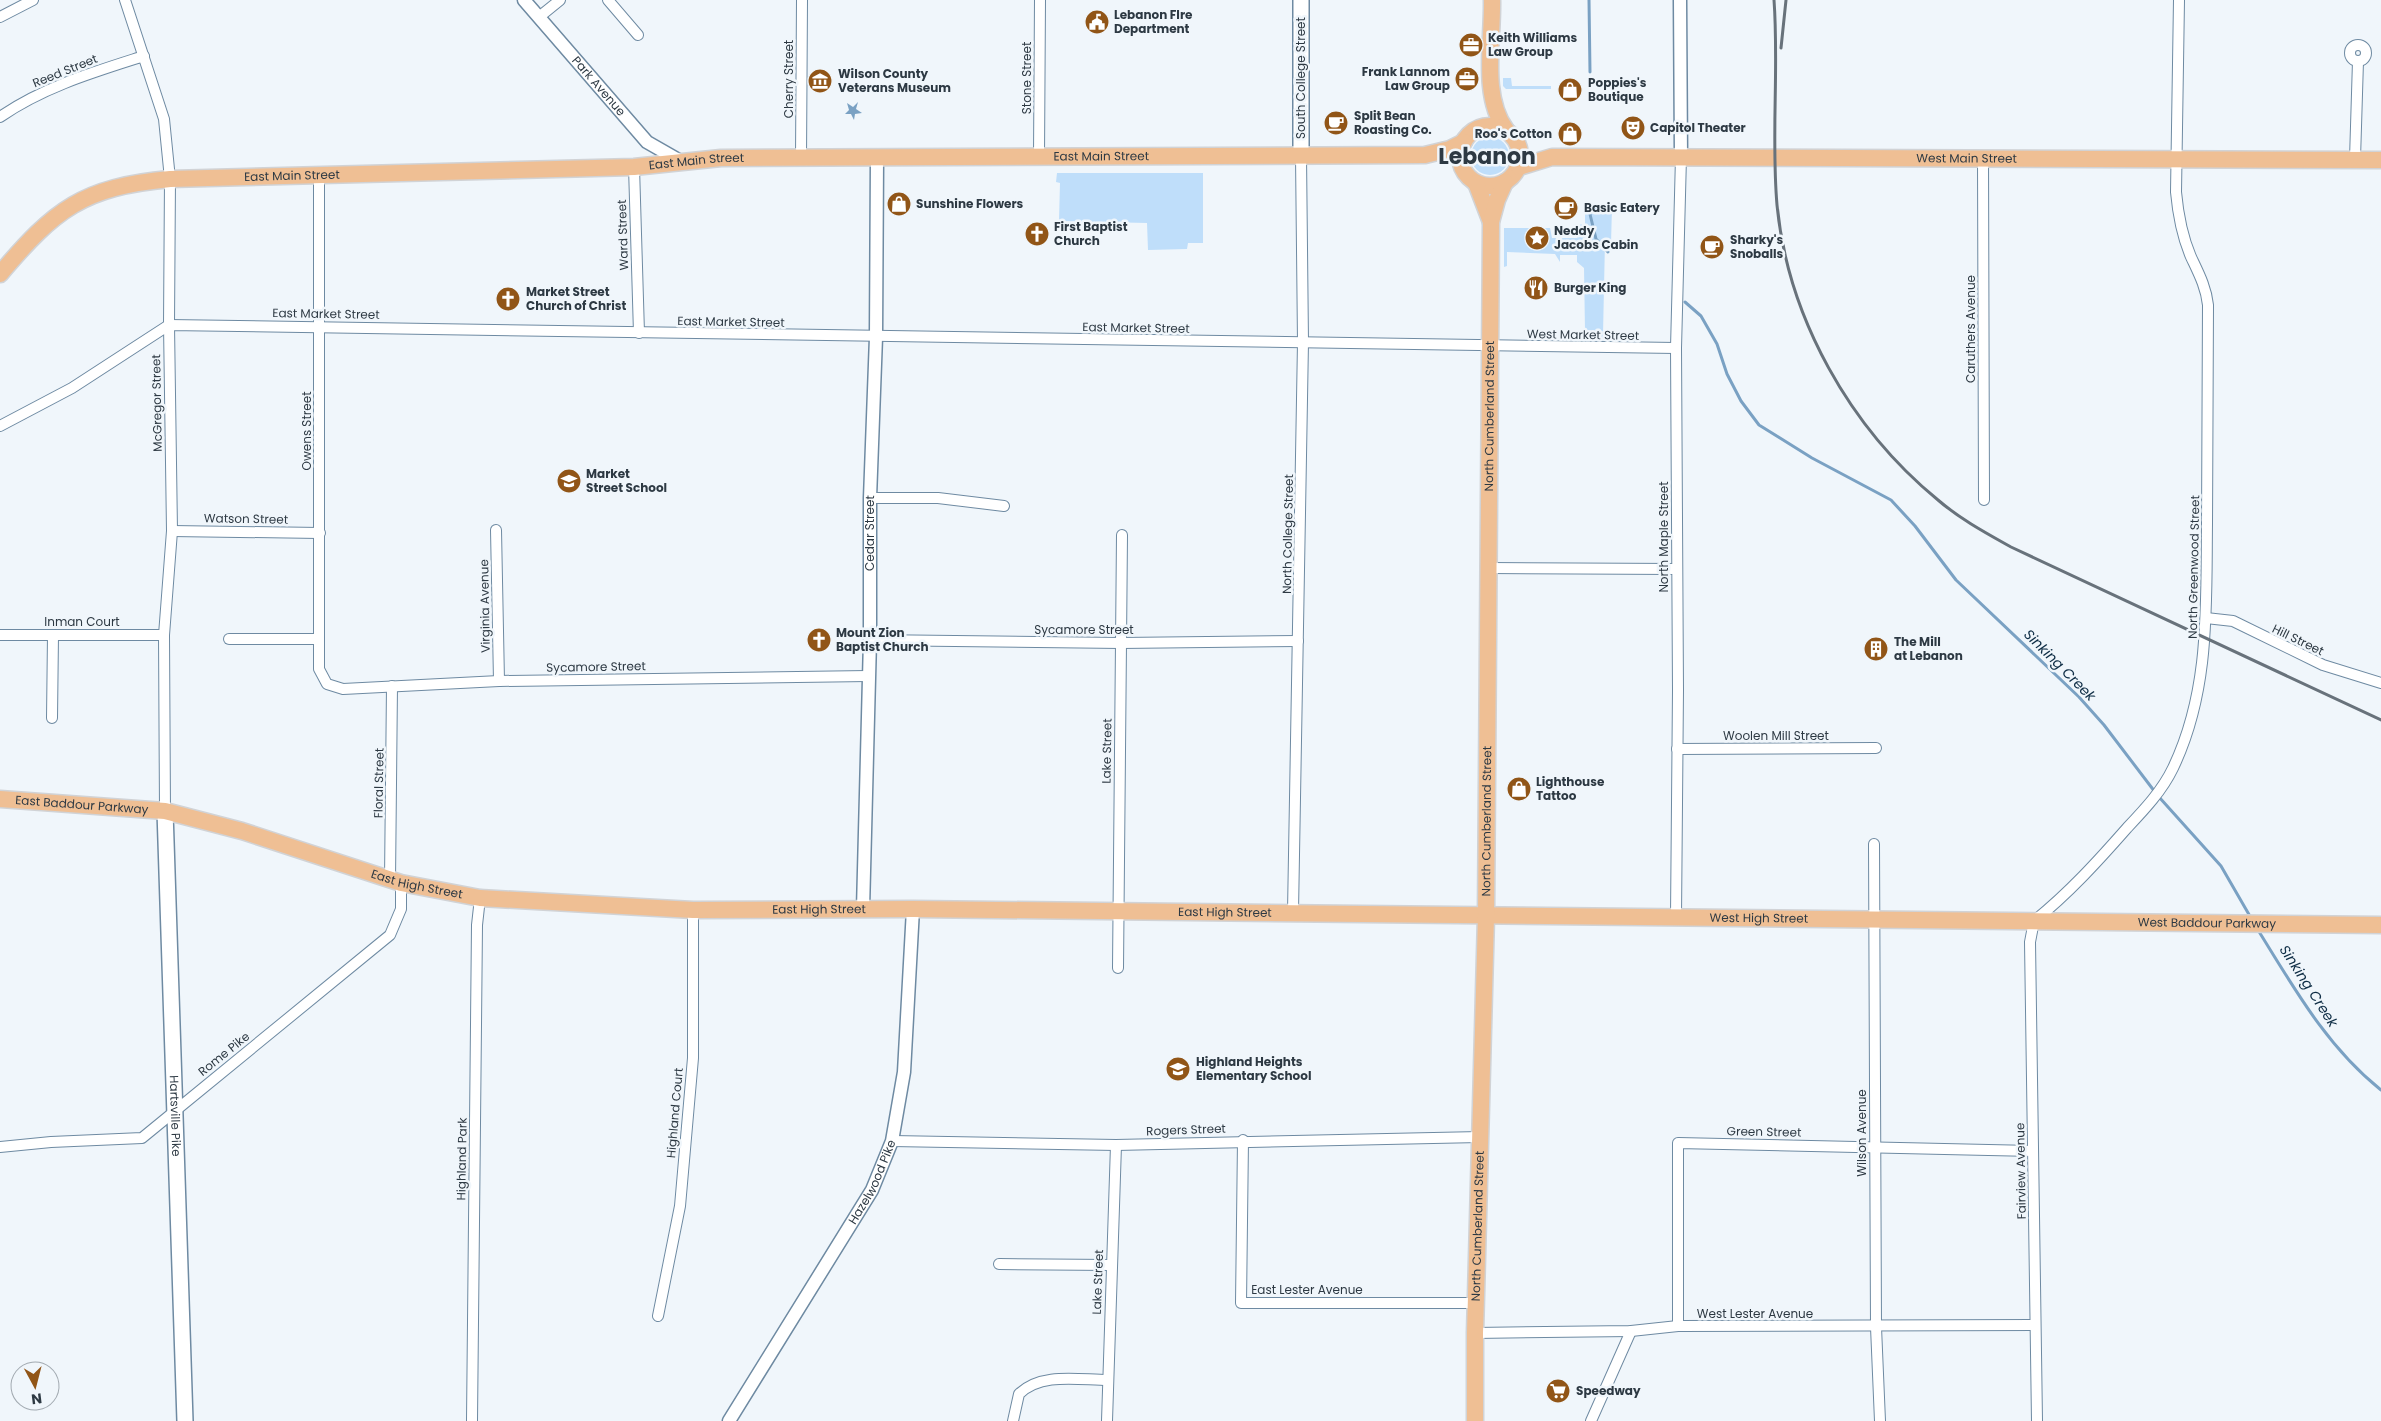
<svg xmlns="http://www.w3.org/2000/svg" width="2381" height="1421" font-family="Poppins,sans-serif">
	<rect width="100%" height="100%" fill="#f0f6fb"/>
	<!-- green -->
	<g fill="#bfdefa">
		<polygon points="1503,78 1511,78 1512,86 1551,86 1551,89 1506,89 1503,86"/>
		<circle cx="1490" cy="156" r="19"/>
		<polygon points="1057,173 1203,173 1203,243 1188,243 1187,249 1148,250 1147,223 1059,221 1060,183 1056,182"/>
		<polygon points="1585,207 1612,207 1611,244 1605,241 1603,335 1614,335 1614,338 1577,338 1576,333 1585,331 1584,268 1577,262 1577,255 1560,255 1560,262 1555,254 1507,252 1507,266 1504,267 1504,228 1550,228 1552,238 1577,238 1577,225 1585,224"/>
	</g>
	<!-- water -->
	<polygon fill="#7aa1c3" points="858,102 856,109 862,113 855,114 854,120 851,114 845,114 849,110 847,103 853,107"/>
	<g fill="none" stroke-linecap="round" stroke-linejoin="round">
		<!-- stream -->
		<g stroke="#7aa1c3" stroke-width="3">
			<polyline points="1589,0 1590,72"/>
			<polyline points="1589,210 1596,239 1608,252"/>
			<polyline points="1685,302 1701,316 1717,344 1727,374 1741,401 1759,425 1812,458 1891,500 1915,526 1956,580 2079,697 2104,725 2155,792"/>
			<polyline points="2159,797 2221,866 2251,918"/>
			<path d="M2258,930C2294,988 2327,1047 2381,1090"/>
		</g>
		<defs>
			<g id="minor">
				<polyline points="125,0 164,119 170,179 169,325 172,531 164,635 165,811"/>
				<polyline points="608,0 638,35"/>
				<polyline points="0,17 33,0"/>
				<polyline points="539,17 560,0"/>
				<circle cx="2358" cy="53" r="8"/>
				<path d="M0,117C43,87 94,72 144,56"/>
				<polyline points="1039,156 1040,0"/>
				<polyline points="801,158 802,0"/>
				<polyline points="1983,158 1984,500"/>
				<polyline points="2355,159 2358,61"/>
				<polyline points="634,167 639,333"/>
				<polyline points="319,176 319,669 327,684 343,689 499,681 868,676"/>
				<polyline points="0,426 72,388 169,325 1676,348"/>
				<polyline points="870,498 938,498 1004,506"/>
				<polyline points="496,530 499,681"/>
				<polyline points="172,531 320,533"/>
				<polyline points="1489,568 1677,569"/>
				<polyline points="2206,618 2233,621 2323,665 2381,683"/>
				<polyline points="0,635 164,635"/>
				<polyline points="229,639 319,639"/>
				<polyline points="870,640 1121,643 1298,641"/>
				<polyline points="52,718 53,635"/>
				<polyline points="1677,749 1876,748"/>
				<polyline points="1874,844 1876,1327 1880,1421"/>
				<polyline points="390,880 392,686"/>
				<polyline points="1293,912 1303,342 1301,156"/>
				<polyline points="1676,917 1678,690 1676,348 1681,157"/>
				<polyline points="1118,968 1122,535"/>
				<polyline points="1243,1140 1241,1303 1476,1303"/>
				<polyline points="892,1141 1116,1145 1480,1137"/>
				<polyline points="0,1147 51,1142 142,1138 390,935 401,909 401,883"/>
				<polyline points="999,1264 1111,1265"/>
				<polyline points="658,1316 680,1206 693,1058 693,910"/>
				<polyline points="1678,1326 1678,1143 2033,1151"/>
				<polyline points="1475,1333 1631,1331 1678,1326 2035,1325"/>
				<polyline points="472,1421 477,925 480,898"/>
				<path d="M1013,1421L1019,1394C1041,1372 1079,1380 1108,1380"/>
				<polyline points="1107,1421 1116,1145"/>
				<polyline points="1591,1421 1631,1331"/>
				<path d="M2037,1421L2030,942L2034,921C2068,894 2098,861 2127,828C2144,810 2162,791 2173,768C2210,691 2206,608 2207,524C2208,451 2208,378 2208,305C2206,287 2199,274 2191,257C2182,236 2178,214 2176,192L2179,0"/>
			</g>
			<g id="tertiary">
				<path id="s1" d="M524,0L647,142L682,162"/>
				<polyline points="1680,0 1681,157"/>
				<path id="s2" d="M863,909L870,640V498L876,337L877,158"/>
				<path id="s3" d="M729,1421L872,1190L892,1141L904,1072L913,909"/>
			</g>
			<g id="secondary">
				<polyline points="1301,0 1301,156"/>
				<path id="s4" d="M165,811L185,1421"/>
			</g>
			<g id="primary">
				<path d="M1492,0C1493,41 1481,96 1506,130"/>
				<circle cx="1490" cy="156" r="30"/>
				<path id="s5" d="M1519,167L1552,157L2381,160"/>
				<polyline points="1476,183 1491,222"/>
				<path id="s6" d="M0,274C55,209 83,187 170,179L634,167L721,158L1425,155L1450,149L1464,142"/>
				<path id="s7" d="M0,799L165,811L242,831L401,883L480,898L693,910L913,909L2381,925"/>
				<path id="s8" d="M1475,1421V1333L1486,916L1491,222L1497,200L1505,182"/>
			</g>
		</defs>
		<!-- minor casing -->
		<use href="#minor" stroke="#6e8aa2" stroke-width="12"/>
		<!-- tertiary casing -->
		<use href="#tertiary" stroke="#6e8aa2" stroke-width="15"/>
		<!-- secondary casing -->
		<use href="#secondary" stroke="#6e8aa2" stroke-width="18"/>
		<!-- primary casing -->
		<use href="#primary" stroke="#d1d3d6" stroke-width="19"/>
		<!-- minor -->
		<use href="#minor" stroke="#fff" stroke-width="10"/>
		<!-- tertiary -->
		<use href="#tertiary" stroke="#fff" stroke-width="12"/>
		<!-- secondary -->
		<use href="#secondary" stroke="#fff" stroke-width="15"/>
		<!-- primary -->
		<use href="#primary" stroke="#efbf94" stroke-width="16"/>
		<!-- rail -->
		<g stroke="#68727b" stroke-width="3">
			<path d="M1774,0C1779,68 1771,137 1777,205C1788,318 1850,428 1938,500C1960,519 1986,533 2011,547L2381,720"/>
			<polyline points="1781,48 1786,0"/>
		</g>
	</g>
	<!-- icons -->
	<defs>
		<symbol id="civic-disc" viewBox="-11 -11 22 22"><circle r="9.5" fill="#915517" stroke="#f0f6fb"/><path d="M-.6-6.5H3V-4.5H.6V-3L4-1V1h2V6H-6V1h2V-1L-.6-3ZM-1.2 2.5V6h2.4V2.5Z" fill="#fff"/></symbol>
		<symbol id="office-disc" viewBox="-11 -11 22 22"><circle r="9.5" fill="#915517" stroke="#f0f6fb"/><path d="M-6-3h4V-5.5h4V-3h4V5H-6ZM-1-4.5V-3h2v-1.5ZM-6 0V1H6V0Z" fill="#fff"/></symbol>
		<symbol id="museum-disc" viewBox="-11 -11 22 22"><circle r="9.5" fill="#915517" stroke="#f0f6fb"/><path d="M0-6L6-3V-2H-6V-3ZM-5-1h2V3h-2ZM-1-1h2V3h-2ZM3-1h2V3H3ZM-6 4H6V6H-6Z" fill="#fff"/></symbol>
		<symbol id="shop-disc" viewBox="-11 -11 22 22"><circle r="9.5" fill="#915517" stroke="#f0f6fb"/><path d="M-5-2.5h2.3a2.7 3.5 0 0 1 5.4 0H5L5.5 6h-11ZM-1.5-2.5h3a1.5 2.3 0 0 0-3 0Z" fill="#fff"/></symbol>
		<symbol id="cafe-disc" viewBox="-11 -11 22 22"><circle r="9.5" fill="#915517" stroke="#f0f6fb"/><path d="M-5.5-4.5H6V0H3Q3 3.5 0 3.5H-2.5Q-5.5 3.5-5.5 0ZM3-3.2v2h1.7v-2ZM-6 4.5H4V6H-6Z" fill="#fff"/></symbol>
		<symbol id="theatre-disc" viewBox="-11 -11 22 22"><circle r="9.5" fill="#915517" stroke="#f0f6fb"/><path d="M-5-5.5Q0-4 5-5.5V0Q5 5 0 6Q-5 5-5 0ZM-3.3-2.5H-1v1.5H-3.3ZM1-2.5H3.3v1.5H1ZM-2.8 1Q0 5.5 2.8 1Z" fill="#fff"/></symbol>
		<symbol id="church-disc" viewBox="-11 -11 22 22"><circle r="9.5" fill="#915517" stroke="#f0f6fb"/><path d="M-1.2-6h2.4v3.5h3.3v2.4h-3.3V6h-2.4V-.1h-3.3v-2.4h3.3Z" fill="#fff"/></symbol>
		<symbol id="sight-disc" viewBox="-11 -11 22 22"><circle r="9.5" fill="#915517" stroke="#f0f6fb"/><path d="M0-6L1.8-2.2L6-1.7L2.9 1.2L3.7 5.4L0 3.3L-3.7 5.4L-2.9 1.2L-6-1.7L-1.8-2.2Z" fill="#fff"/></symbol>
		<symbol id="restaurant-disc" viewBox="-11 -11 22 22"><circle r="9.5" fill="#915517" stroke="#f0f6fb"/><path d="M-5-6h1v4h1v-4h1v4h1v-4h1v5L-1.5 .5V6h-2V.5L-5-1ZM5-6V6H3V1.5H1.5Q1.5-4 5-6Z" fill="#fff"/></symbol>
		<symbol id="school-disc" viewBox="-11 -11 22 22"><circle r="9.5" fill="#915517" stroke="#f0f6fb"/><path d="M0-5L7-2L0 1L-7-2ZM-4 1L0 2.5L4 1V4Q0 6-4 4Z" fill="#fff"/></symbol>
		<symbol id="building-disc" viewBox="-11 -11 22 22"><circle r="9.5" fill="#915517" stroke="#f0f6fb"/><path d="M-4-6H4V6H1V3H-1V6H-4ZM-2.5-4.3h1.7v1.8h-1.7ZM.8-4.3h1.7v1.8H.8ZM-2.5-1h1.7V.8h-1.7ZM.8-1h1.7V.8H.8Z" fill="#fff"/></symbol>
		<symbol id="supermarket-disc" viewBox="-11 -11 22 22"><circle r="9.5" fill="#915517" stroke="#f0f6fb"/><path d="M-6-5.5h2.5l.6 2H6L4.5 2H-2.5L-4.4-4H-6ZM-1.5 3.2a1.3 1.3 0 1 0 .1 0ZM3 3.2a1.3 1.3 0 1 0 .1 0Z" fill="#fff"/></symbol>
	</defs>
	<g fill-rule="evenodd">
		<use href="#civic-disc" x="1083" y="8" width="28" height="28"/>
		<use href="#office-disc" x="1457" y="31" width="28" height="28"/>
		<use href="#office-disc" x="1453" y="65" width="28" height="28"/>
		<use href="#museum-disc" x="806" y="67" width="28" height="28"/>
		<use href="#shop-disc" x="1556" y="76" width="28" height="28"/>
		<use href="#cafe-disc" x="1322" y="109" width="28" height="28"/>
		<use href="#theatre-disc" x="1619" y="114" width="28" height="28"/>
		<use href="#shop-disc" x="1556" y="120" width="28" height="28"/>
		<use href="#shop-disc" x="885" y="190" width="28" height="28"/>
		<use href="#cafe-disc" x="1552" y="194" width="28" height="28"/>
		<use href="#church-disc" x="1023" y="220" width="28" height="28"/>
		<use href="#sight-disc" x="1523" y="224" width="28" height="28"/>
		<use href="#cafe-disc" x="1698" y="233" width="28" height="28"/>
		<use href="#restaurant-disc" x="1522" y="274" width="28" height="28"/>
		<use href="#church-disc" x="494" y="285" width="28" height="28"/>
		<use href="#school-disc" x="555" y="467" width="28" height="28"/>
		<use href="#church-disc" x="805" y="626" width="28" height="28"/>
		<use href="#building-disc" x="1862" y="635" width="28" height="28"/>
		<use href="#shop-disc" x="1505" y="775" width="28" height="28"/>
		<use href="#school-disc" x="1164" y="1055" width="28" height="28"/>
		<use href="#supermarket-disc" x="1544" y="1377" width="28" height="28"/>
	</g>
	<g text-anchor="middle" stroke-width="5" stroke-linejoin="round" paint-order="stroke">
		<!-- poi labels -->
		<g font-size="12" font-weight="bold" fill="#2d3943" stroke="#f0f6fb" text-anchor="start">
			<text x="1114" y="19">Lebanon FIre<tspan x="1114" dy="14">Department</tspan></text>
			<text x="1488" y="42">Keith Williams<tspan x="1488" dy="14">Law Group</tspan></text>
			<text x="1450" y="76" text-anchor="end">Frank Lannom<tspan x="1450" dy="14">Law Group</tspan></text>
			<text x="838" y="78">Wilson County<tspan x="838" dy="14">Veterans Museum</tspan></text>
			<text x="1588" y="87">Poppies's<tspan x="1588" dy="14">Boutique</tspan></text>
			<text x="1354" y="120">Split Bean<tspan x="1354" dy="14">Roasting Co.</tspan></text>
			<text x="1650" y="132">Capitol Theater</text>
			<text x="1552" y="138" text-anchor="end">Roo's Cotton</text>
			<text x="916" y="208">Sunshine Flowers</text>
			<text x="1584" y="212">Basic Eatery</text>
			<text x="1054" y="231">First Baptist<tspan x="1054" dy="14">Church</tspan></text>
			<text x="1554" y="235">Neddy<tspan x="1554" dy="14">Jacobs Cabin</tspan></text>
			<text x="1730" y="244">Sharky's<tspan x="1730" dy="14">Snoballs</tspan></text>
			<text x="1554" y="292">Burger King</text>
			<text x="526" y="296">Market Street<tspan x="526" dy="14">Church of Christ</tspan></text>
			<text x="586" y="478">Market<tspan x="586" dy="14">Street School</tspan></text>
			<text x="836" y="637">Mount Zion<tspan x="836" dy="14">Baptist Church</tspan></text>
			<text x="1894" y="646">The Mill<tspan x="1894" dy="14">at Lebanon</tspan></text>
			<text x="1536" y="786">Lighthouse<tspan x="1536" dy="14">Tattoo</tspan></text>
			<text x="1196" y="1066">Highland Heights<tspan x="1196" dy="14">Elementary School</tspan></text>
			<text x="1576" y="1395">Speedway</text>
		</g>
		<!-- street labels -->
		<g font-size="12" fill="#2d3943" stroke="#f0f6fb">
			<text transform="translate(65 71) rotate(-22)" y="4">Reed Street</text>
			<text transform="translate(1027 78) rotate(-90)" y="4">Stone Street</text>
			<text transform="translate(1301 78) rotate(-90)" y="4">South College Street</text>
			<text transform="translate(789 79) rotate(-90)" y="4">Cherry Street</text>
			<text dy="4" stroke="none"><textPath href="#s1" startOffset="114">Park Avenue</textPath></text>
			<text dy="4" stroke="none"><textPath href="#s6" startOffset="1134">East Main Street</textPath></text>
			<text dy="4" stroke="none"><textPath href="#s5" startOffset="449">West Main Street</textPath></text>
			<text dy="4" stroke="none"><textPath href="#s6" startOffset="729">East Main Street</textPath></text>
			<text dy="4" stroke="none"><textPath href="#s6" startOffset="324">East Main Street</textPath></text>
			<text transform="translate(623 235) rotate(-92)" y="4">Ward Street</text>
			<text transform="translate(326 314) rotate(1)" y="4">East Market Street</text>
			<text transform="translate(731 322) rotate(1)" y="4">East Market Street</text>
			<text transform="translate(1136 328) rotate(1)" y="4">East Market Street</text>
			<text transform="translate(1971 329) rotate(-90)" y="4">Caruthers Avenue</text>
			<text transform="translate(1583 335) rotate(1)" y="4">West Market Street</text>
			<text transform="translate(157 403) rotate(-91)" y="4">McGregor Street</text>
			<text dy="4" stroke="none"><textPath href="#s8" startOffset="1005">North Cumberland Street</textPath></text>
			<text transform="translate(307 431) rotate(-90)" y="4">Owens Street</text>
			<text transform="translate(246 519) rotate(1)" y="4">Watson Street</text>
			<text dy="4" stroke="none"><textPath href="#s2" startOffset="376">Cedar Street</textPath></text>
			<text transform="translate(1288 534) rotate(-89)" y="4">North College Street</text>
			<text transform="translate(1664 537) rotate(-90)" y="4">North Maple Street</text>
			<text transform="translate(2194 567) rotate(-89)" y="4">North Greenwood Street</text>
			<text transform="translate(485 606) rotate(-91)" y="4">Virginia Avenue</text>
			<text x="82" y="626">Inman Court</text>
			<text x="1084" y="634">Sycamore Street</text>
			<text transform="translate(2298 640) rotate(26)" y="4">Hill Street</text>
			<text transform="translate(596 667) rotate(-1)" y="4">Sycamore Street</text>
			<text x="1776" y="740">Woolen Mill Street</text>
			<text transform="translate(1107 751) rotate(-89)" y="4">Lake Street</text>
			<text transform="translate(379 783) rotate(-89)" y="4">Floral Street</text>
			<text dy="4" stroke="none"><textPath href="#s7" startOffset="82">East Baddour Parkway</textPath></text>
			<text dy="4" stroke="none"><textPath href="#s8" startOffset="600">North Cumberland Street</textPath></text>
			<text dy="4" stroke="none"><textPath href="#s7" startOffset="428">East High Street</textPath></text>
			<text dy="4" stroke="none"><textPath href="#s7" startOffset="832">East High Street</textPath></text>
			<text dy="4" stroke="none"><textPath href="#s7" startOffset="1238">East High Street</textPath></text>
			<text dy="4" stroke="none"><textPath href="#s7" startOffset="1772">West High Street</textPath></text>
			<text dy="4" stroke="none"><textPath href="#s7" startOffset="2220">West Baddour Parkway</textPath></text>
			<text transform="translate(224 1054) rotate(-39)" y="4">Rome Pike</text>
			<text transform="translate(675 1113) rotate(-85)" y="4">Highland Court</text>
			<text dy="4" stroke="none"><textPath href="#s4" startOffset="305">Hartsville Pike</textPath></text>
			<text transform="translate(1186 1130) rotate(-2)" y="4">Rogers Street</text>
			<text transform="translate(1764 1132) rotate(1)" y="4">Green Street</text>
			<text transform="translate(1862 1133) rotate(-90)" y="4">Wilson Avenue</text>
			<text transform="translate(462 1159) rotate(-89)" y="4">Highland Park</text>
			<text transform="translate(2021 1171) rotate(-91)" y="4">Fairview Avenue</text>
			<text dy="4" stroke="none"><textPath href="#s3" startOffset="279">Hazelwood Pike</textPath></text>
			<text dy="4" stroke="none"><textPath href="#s8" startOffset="195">North Cumberland Street</textPath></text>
			<text transform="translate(1098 1282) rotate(-88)" y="4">Lake Street</text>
			<text x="1307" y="1294">East Lester Avenue</text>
			<text x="1755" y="1318">West Lester Avenue</text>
		</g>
		<!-- water labels -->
		<g font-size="14" font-style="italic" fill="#0e2d45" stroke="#f0f6fb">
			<text transform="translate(2060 665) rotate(45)" y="5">Sinking Creek</text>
			<text transform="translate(2309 986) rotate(57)" y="5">Sinking Creek</text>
		</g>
		<!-- town labels -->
		<g font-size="22" font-weight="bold" fill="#2d3943" stroke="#f0f6fb">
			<text x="1487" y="164">Lebanon</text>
		</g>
	</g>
	<!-- north arrow -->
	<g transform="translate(35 1386) rotate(173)"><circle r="24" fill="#f0f6fb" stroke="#a2aab1"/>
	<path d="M0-4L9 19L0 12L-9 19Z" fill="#915517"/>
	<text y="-8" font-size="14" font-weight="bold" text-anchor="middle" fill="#2d3943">N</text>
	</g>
</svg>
